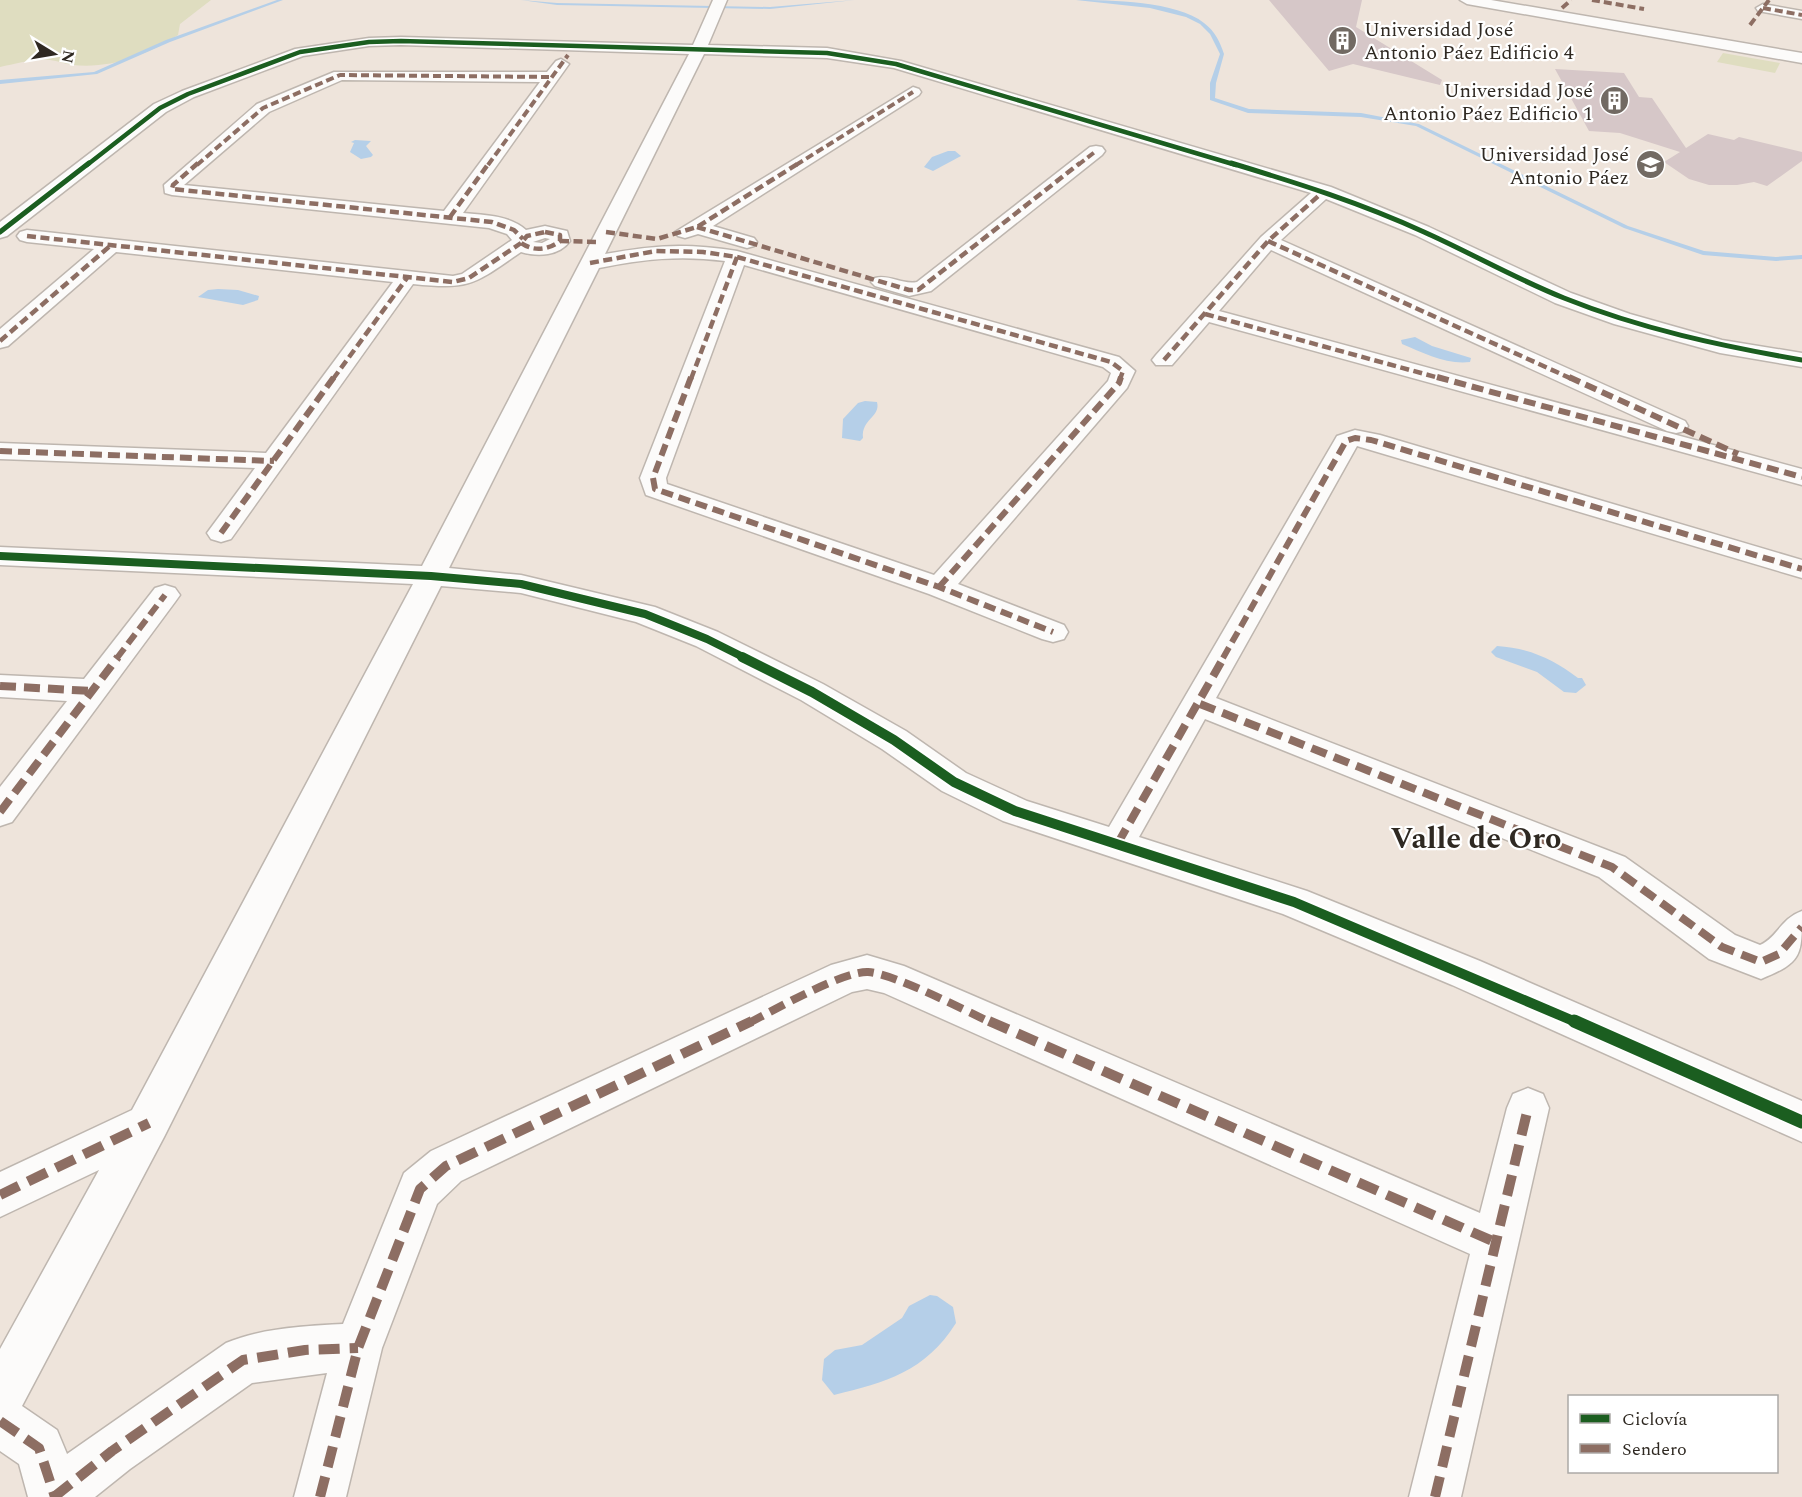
<svg xmlns="http://www.w3.org/2000/svg" width="1802" height="1497" font-family="Spectral,serif">
	<rect width="100%" height="100%" fill="#eee4db"/>
	<!-- green -->
	<g fill="#dfddc0">
		<path d="M0,0H211L180,24L178,35C147,55 111,69 73,65C65,64 58,61 50,60C34,58 16,64 0,67Z"/>
		<polygon points="1723,53 1780,63 1775,73 1717,62"/>
	</g>
	<!-- water -->
	<g fill="#b5cfe8">
		<polygon points="355,140 371,141 366,146 373,155 371,157 361,159 350,152 354,143 351,142"/>
		<polygon points="948,151 955,151 961,156 933,171 924,167 932,157"/>
		<polygon points="218,289 238,290 259,296 258,300 243,305 198,297 208,290"/>
		<path d="M1415,337L1432,346L1471,358L1470,362C1447,365 1423,353 1402,344L1401,340Z"/>
		<path d="M865,401L877,402C881,417 861,419 863,438L860,441L842,438L843,419L858,403Z"/>
		<path d="M1497,646C1529,648 1553,659 1578,678H1582L1586,685L1576,693L1564,692L1537,672L1496,657L1491,652Z"/>
		<path d="M930,1295L937,1296L953,1307L956,1323C925,1372 886,1382 834,1395L822,1380L824,1359L835,1350L862,1345L902,1318L909,1306Z"/>
	</g>
	<g fill="none" stroke-linecap="round" stroke-linejoin="round">
		<!-- stream -->
		<g fill="#b5cfe8" fill-rule="evenodd">
			<polygon points="277,0 283,0 170,42 97,74 0,84 0,80 94,72 166,40"/>
			<polygon points="521,0 557,3 770,7 855,0 770,9 557,5"/>
			<path d="M1076,0C1110,0 1177,1 1204,23C1215,31 1220,42 1224,54L1216,83L1215,98L1249,109L1361,113L1419,124L1628,226L1704,251L1776,257L1802,255V259L1776,261L1703,255L1624,228L1416,126L1361,117L1248,113L1210,100V83L1220,54L1210,34L1200,24L1186,17L1150,8Z"/>
		</g>
	</g>
	<!-- building -->
	<g fill="#d6c7c8">
		<polygon points="1269,0 1362,0 1356,27 1442,80 1440,85 1353,64 1329,71"/>
		<polygon points="1555,69 1624,73 1639,97 1652,98 1686,148 1708,134 1734,140 1739,137 1802,152 1802,161 1767,186 1754,182 1737,185 1709,185 1689,179 1664,162 1680,152 1620,133 1589,131"/>
	</g>
	<g fill="none" stroke-linecap="round" stroke-linejoin="round">
		<defs>
			<g id="minor">
				<path d="M713,0H727L708,45L827,48L901,61L1331,187L1429,227L1571,293L1630,314L1722,340L1802,353V367L1720,353L1614,324L1555,303L1415,235L1326,199L1281,240L1685,421L1688,426L1685,431L1676,433L1667,431L1271,250L1219,311L1802,469V485L1209,322L1172,365H1156L1152,360L1156,355L1261,237L1311,193L894,68L827,58L704,54L605,254C656,245 686,243 737,251L1119,357L1135,371L1127,388L958,584L1064,625L1068,632L1064,639L1053,642L1042,639L929,594L646,495L640,478L725,261C680,255 643,259 599,268L449,568L521,575L655,607L718,632L823,684L906,731L966,773L1027,801L1109,827L1337,436L1355,430L1380,435L1802,560V578L1357,446L1216,698L1625,857L1735,935L1760,945C1778,937 1780,919 1802,911C1802,957 1802,962 1761,979L1709,959L1599,877L1205,719L1139,837L1307,891L1480,961L1802,1101V1142L1452,985L1283,914L1003,821L942,791L882,749L801,700L696,646L636,622L521,593L441,586L164,1137L22,1406L57,1430L67,1454L226,1343C262,1328 304,1326 343,1324L404,1173L431,1151L831,965L867,955L904,966L1480,1213L1507,1108L1513,1094L1528,1088L1543,1094L1549,1108L1461,1497H1409L1470,1254L884,993L867,989L852,992L461,1181L437,1204L382,1348L346,1497H294L327,1373L252,1383L130,1469L95,1497H28L19,1464L0,1451V1349L99,1170L0,1217V1172L132,1110L413,584L0,565V547L422,566L689,54L401,45L369,46L303,56L194,97L166,112L7,236L0,238V222L154,104L182,91L295,49L369,38L401,37L693,45ZM744,265L1103,367L1111,373L1108,381L934,575L667,484L666,478Z"/>
				<polygon points="1460,0 1491,0 1802,53 1802,63 1467,4"/>
				<polygon points="1763,4 1802,11 1802,19 1758,11 1756,8"/>
				<path d="M561,59L569,64L463,213C483,215 510,215 526,230L545,226L567,231L570,241C559,256 538,257 521,252C474,284 472,290 413,284L231,539L221,542L211,539L207,533L255,468L0,459V443L266,453L393,282L116,252L8,346L0,348V329L94,249L27,242L20,240L17,236L20,232L27,230L453,276L462,274L512,240L507,234L489,228L172,195L165,193L164,185L257,104L334,72H547L556,61ZM342,80L540,82L444,211L184,185L269,112ZM545,238L550,239L542,243L533,242Z"/>
				<polygon points="913,87 919,89 921,92 919,95 713,226 754,238 757,242 754,246 747,248 698,234 685,238 678,236 675,232"/>
				<path d="M1096,146L1102,147L1105,151L1102,155L931,291L909,296L875,286L871,282L875,278C889,274 902,285 917,282L1090,147Z"/>
				<polygon points="165,585 175,588 180,595 175,602 12,822 0,826 0,787 67,701 0,697 0,675 84,679 155,588"/>
			</g>
		</defs>
		<!-- minor casing -->
		<use href="#minor" stroke="#beb6af" stroke-width="3"/>
		<!-- minor -->
		<use href="#minor" fill="#fcfbfa" fill-rule="evenodd"/>
		<!-- quiet-far4 -->
		<g stroke="#8d6e63" stroke-width="4" stroke-dasharray="8 4" stroke-linecap="butt">
			<polyline points="1592,0 1644,9"/>
			<polyline points="1562,8 1571,0"/>
			<polyline points="1763,8 1802,15"/>
			<polyline points="1750,25 1769,0"/>
			<polyline points="197,165 263,108 340,75 552,77"/>
			<polyline points="488,165 568,55"/>
			<polyline points="796,165 913,92"/>
			<polyline points="1078,165 1096,151"/>
		</g>
		<!-- quiet-far3 -->
		<g stroke="#8d6e63" stroke-width="4.5" stroke-dasharray="9 4.5" stroke-linecap="butt">
			<polyline points="198,163 173,185 172,189 492,222 514,230 523,239"/>
			<polyline points="450,217 489,163"/>
			<polyline points="697,227 909,290 918,290 1080,163"/>
			<path d="M545,232L560,235V241C548,250 534,252 521,243L527,236Z"/>
			<polyline points="606,232 657,239 697,227 799,163"/>
			<polyline points="27,236 453,282 469,278 521,243"/>
			<polyline points="560,241 600,242"/>
			<polyline points="1268,241 1572,379"/>
			<polyline points="590,263 656,251 703,252 737,257 1111,362 1123,371 1120,379"/>
			<polyline points="1205,314 1443,379"/>
			<polyline points="0,341 110,246"/>
			<polyline points="1164,360 1268,241 1324,191"/>
			<polyline points="333,379 407,278"/>
			<polyline points="691,379 737,257"/>
		</g>
		<!-- quiet-far2 -->
		<g stroke="#8d6e63" stroke-width="6" stroke-dasharray="12 6" stroke-linecap="butt">
			<polyline points="691,377 653,478 655,489 939,587 1053,632"/>
			<polyline points="1437,377 1802,477"/>
			<polyline points="1569,377 1738,454"/>
			<polyline points="0,451 274,461"/>
			<polyline points="221,533 334,377"/>
			<polyline points="939,587 1119,383 1121,377"/>
			<polyline points="117,658 165,595"/>
			<polyline points="1223,658 1346,441 1355,438 1371,440 1802,569"/>
		</g>
		<!-- quiet-far1 -->
		<g stroke="#8d6e63" stroke-width="8" stroke-dasharray="16 8" stroke-linecap="butt">
			<polyline points="0,686 92,691"/>
			<polyline points="1200,704 1612,867 1722,947 1761,962 1779,954 1802,927"/>
			<polyline points="0,812 118,657"/>
			<polyline points="1118,843 1224,657"/>
			<path d="M749,1023C774,1010 843,971 868,972C895,974 964,1010 992,1023"/>
		</g>
		<!-- quiet -->
		<g stroke="#8d6e63" stroke-width="10" stroke-dasharray="21 10" stroke-linecap="butt">
			<polyline points="989,1021 1497,1243"/>
			<polyline points="0,1195 149,1123"/>
			<polyline points="0,1421 39,1448 55,1497"/>
			<polyline points="54,1497 112,1451 243,1360 305,1350 358,1348"/>
			<polyline points="320,1497 358,1348 420,1189 446,1166 752,1021"/>
			<polyline points="1435,1497 1528,1108"/>
		</g>
		<defs>
			<polyline id="cycleway-far4" points="87,165 160,108 188,94 300,52 369,42 401,41 827,53 896,64 1236,165"/>
			<g id="cycleway-far3">
				<path d="M1231,163C1297,183 1361,203 1424,232C1471,253 1516,279 1564,298C1641,329 1721,346 1802,360"/>
				<polyline points="0,232 89,163"/>
			</g>
			<polyline id="cycleway-far2" points="0,556 431,576 521,584 645,614 707,639 745,658"/>
			<polyline id="cycleway-far1" points="742,657 812,692 894,740 954,782 1015,811 1294,902 1578,1023"/>
			<polyline id="cycleway" points="1574,1021 1802,1122"/>
		</defs>
		<!-- cycleway-far4 casing -->
		<use href="#cycleway-far4" stroke="#fff" stroke-width="6"/>
		<!-- cycleway-far3 casing -->
		<use href="#cycleway-far3" stroke="#fff" stroke-width="8"/>
		<!-- cycleway-far2 casing -->
		<use href="#cycleway-far2" stroke="#fff" stroke-width="10"/>
		<!-- cycleway-far1 casing -->
		<use href="#cycleway-far1" stroke="#fff" stroke-width="14"/>
		<!-- cycleway casing -->
		<use href="#cycleway" stroke="#fff" stroke-width="16"/>
		<!-- cycleway-far4 -->
		<use href="#cycleway-far4" stroke="#1b5e20" stroke-width="4.5"/>
		<!-- cycleway-far3 -->
		<use href="#cycleway-far3" stroke="#1b5e20" stroke-width="5"/>
		<!-- cycleway-far2 -->
		<use href="#cycleway-far2" stroke="#1b5e20" stroke-width="8"/>
		<!-- cycleway-far1 -->
		<use href="#cycleway-far1" stroke="#1b5e20" stroke-width="10"/>
		<!-- cycleway -->
		<use href="#cycleway" stroke="#1b5e20" stroke-width="13"/>
	</g>
	<!-- icons -->
	<defs>
		<symbol id="building-disc" viewBox="-11 -11 22 22"><circle r="9.5" fill="#726a63" stroke="#fff"/><path d="M-4-6H4V6H1V3H-1V6H-4ZM-2.5-4.3h1.7v1.8h-1.7ZM.8-4.3h1.7v1.8H.8ZM-2.5-1h1.7V.8h-1.7ZM.8-1h1.7V.8H.8Z" fill="#fff"/></symbol>
		<symbol id="university-disc" viewBox="-11 -11 22 22"><circle r="9.5" fill="#726a63" stroke="#fff"/><path d="M0-5L7-2L0 1L-7-2ZM-4 1L0 2.5L4 1V4Q0 6-4 4Z" fill="#fff"/></symbol>
	</defs>
	<g fill-rule="evenodd">
		<use href="#building-disc" x="1326" y="24" width="33" height="33"/>
		<use href="#building-disc" x="1598" y="84" width="33" height="33"/>
		<use href="#university-disc" x="1634" y="148" width="33" height="33"/>
	</g>
	<g text-anchor="middle" stroke-width="4.5" stroke-linejoin="round" paint-order="stroke">
		<!-- far-poi labels -->
		<g font-size="20" fill="#2f2922" stroke="#fff" text-anchor="end">
			<text x="1364" y="36" text-anchor="start">Universidad José<tspan x="1364" dy="23">Antonio Páez Edificio 4</tspan></text>
			<text x="1593" y="97">Universidad José<tspan x="1593" dy="23">Antonio Páez Edificio 1</tspan></text>
			<text x="1629" y="161">Universidad José<tspan x="1629" dy="23">Antonio Páez</tspan></text>
		</g>
		<!-- district labels -->
		<g font-size="30" font-weight="bold" fill="#2f2922" stroke="#fff">
			<text x="1476" y="848">Valle de Oro</text>
		</g>
	</g>
	<!-- legend -->
	<rect x="1568" y="1395" width="210" height="78" fill="#ffffff" stroke="#aca9a7" stroke-width="1.5"/>
	<rect x="1580" y="1414" width="30" height="9" fill="#1b5e20" stroke="#aca9a7" stroke-width="1.5"/>
	<text x="1622" y="1425" font-size="18" fill="#2f2922">Ciclovía</text>
	<rect x="1580" y="1444" width="30" height="9" fill="#8d6e63" stroke="#aca9a7" stroke-width="1.5"/>
	<text x="1622" y="1455" font-size="18" fill="#2f2922">Sendero</text>
	<!-- north arrow -->
	<g transform="translate(54 54) rotate(101)" stroke="#ffffff" stroke-width="4.5" paint-order="stroke">
	<path d="M0-4.5L10 22L0 15L-10 22Z" fill="#2f2922"/>
	<text y="-9" font-size="16" font-weight="bold" text-anchor="middle" fill="#2f2922">N</text>
	</g>
</svg>
